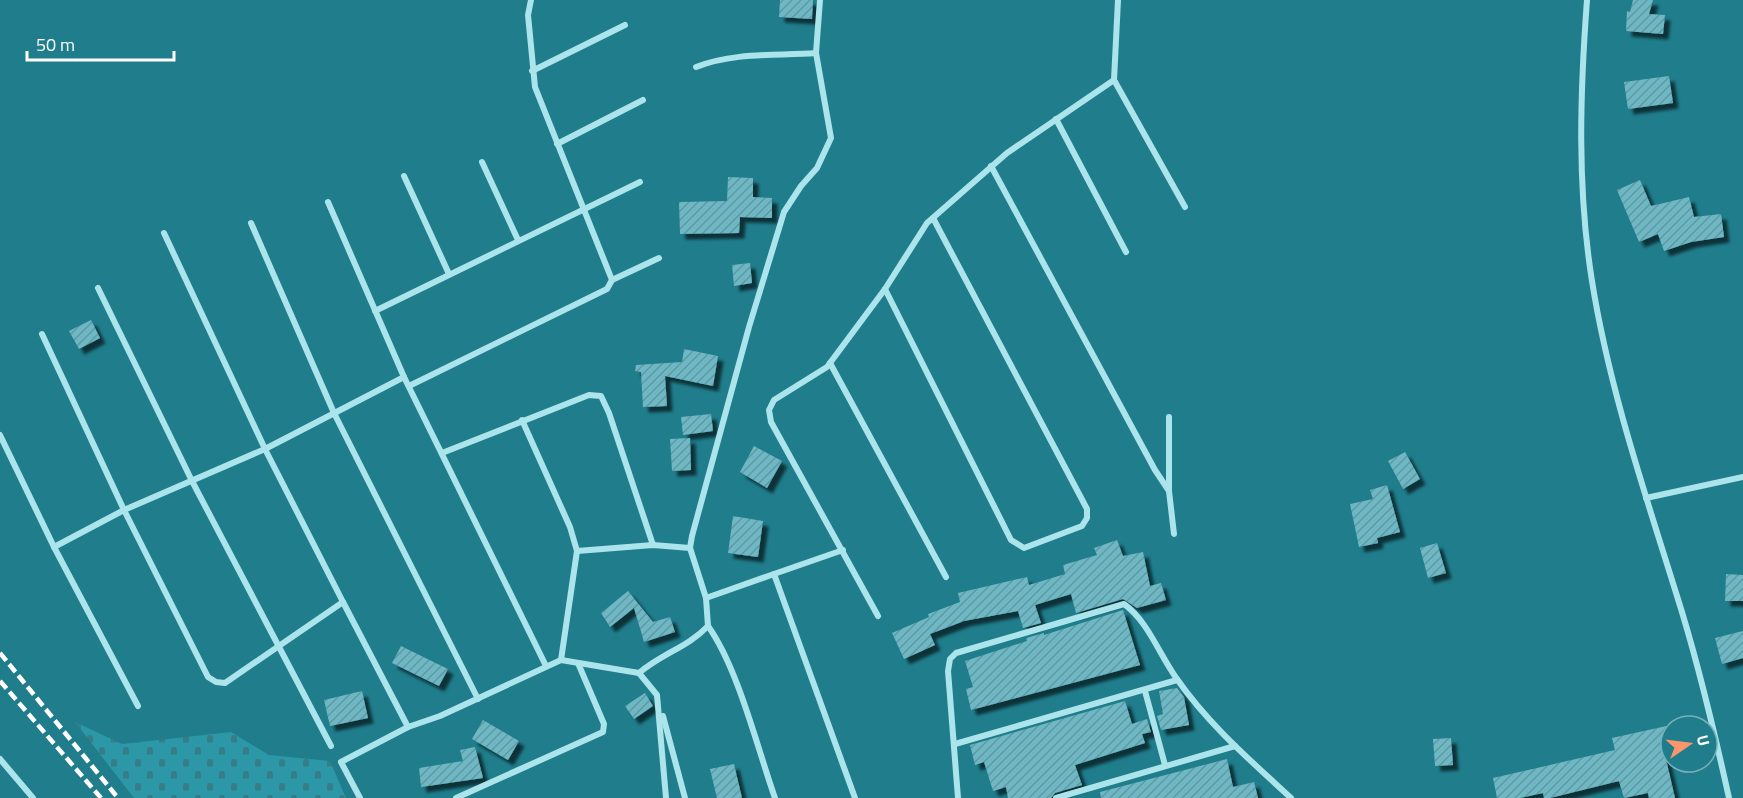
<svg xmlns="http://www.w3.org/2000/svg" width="1743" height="798" font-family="'Titillium Web',sans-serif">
	<defs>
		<pattern id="cemetery-stones" width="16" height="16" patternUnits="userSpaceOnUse" patternTransform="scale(1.5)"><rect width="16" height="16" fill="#2b97a7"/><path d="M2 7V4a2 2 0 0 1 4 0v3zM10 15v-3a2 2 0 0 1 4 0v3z" fill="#377d87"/></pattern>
		<pattern id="building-hatch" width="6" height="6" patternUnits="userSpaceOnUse" patternTransform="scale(1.5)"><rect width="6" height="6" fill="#6db8c4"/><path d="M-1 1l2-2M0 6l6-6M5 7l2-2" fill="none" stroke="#6398a0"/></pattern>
		<filter id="shadow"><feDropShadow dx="5.5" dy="5.5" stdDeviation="1.5" flood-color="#0009"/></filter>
	</defs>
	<rect width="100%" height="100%" fill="#1f7d8c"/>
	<!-- cemetery -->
	<polygon fill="url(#cemetery-stones)" points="75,722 122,744 231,732 269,755 330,761 346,798 134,798"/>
	<!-- building -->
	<g fill="url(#building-hatch)" filter="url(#shadow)">
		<polygon points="780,0 813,0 812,19 779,17"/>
		<polygon points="1633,0 1653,0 1649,14 1665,15 1663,34 1626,31 1627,11 1630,12"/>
		<polygon points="1669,76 1673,103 1628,109 1624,82"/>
		<polygon points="728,177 753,178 753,197 772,198 772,218 740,217 739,233 680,234 679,202 727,201"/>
		<polygon points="1640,180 1651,206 1689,197 1694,217 1721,214 1724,237 1691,242 1664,251 1658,234 1639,242 1617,190"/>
		<polygon points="750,263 752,283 734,286 732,265"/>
		<polygon points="91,320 100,338 79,349 69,331"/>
		<polygon points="684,349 718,356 713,386 665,376 667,406 643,407 641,372 635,371 636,365 682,362"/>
		<polygon points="711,414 713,431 683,435 681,417"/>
		<polygon points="690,438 691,470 672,471 670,439"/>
		<polygon points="754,446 782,461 767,488 740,472"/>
		<polygon points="1405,452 1420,479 1403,489 1388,461"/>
		<polygon points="1387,485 1400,532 1377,538 1378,543 1359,547 1350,504 1373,499 1370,490"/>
		<polygon points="733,516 763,521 758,557 728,553"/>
		<polygon points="1117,540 1123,556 1143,552 1150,586 1161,583 1166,600 1137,608 1123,599 1076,613 1071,594 1035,605 1041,623 1023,628 1018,611 964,621 930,634 935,645 904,659 892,633 929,617 928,614 960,602 958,593 1027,577 1029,585 1065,574 1063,565 1097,555 1094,548"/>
		<polygon points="1437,543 1446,573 1428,578 1420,548"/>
		<polygon points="1726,574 1743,575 1743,601 1725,601"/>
		<polygon points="628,591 653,622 670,617 675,632 644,642 634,608 610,627 601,613"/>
		<polygon points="1123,610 1140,665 971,710 966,689 973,687 965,661 1027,641 1026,638 1044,633 1044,635"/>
		<polygon points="1743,631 1743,658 1722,664 1715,638"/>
		<polygon points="401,646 448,669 439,686 392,663"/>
		<polygon points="1177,688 1184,697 1189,725 1161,730 1157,716 1163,714 1159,691"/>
		<polygon points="362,691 368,718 330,726 324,700"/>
		<polygon points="645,693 653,706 634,719 625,706"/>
		<polygon points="1125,701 1132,724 1147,719 1151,732 1142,734 1145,743 1075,765 1082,785 1055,793 1051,798 1008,798 1006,787 993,791 984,762 975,765 970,745"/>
		<polygon points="483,720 519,741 508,760 472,739"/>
		<polygon points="1671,725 1671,754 1665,755 1675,798 1649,798 1648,793 1624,798 1619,781 1550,798 1544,798 1543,793 1520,798 1497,798 1493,778 1615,750 1612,738"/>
		<polygon points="1451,738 1453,765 1435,766 1433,739"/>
		<polygon points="475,747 483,778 421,787 419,768 463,761 460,750"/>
		<polygon points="1227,759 1233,787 1254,782 1258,798 1101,798 1100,792"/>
		<polygon points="734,764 742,798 717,798 710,769"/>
	</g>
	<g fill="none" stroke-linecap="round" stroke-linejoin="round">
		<!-- minor -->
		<g stroke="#ace4ec" stroke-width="6">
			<path d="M1587,0C1580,93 1577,188 1592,281C1609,388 1645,493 1677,596C1698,662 1714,730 1729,798"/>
			<path d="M696,67C735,52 775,56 816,53"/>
			<polyline points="532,71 625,25"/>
			<polyline points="1114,80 1118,0"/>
			<polyline points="1056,119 1126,252"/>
			<polyline points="557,144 643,100"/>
			<polyline points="482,162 518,240"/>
			<polyline points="991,166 1155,470 1169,491 1169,417"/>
			<polyline points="404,176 449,274"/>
			<polyline points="328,202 404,377 546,666"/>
			<polyline points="251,223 334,413 478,699"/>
			<polyline points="164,233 265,449 343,602"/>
			<polyline points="612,280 659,258"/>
			<polyline points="98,288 192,481 331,746"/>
			<polyline points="885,289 1011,540 1024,548 1082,526 1087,518 1087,509 933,218"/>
			<polyline points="375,311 640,182"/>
			<polyline points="42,334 124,510 208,677 216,682 225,683 343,602 408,727"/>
			<polyline points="830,363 946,577"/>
			<polyline points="409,386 607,289 612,280 535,87 528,15 531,0"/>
			<polyline points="522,420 570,527 577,551 561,660"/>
			<polyline points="0,435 54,547 138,706"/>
			<polyline points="442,453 589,395 601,396 609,413 653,545"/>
			<polyline points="1169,491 1174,534"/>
			<polyline points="1646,498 1743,477"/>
			<polyline points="54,547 124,510 265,449 404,377"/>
			<polyline points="577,551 653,545 690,548"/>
			<polyline points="774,574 843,550"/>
			<polyline points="706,598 774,574 855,798"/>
			<polyline points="878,616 771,422 769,410 774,400 827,367 885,289 927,223 1007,153 1114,80 1185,207"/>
			<path d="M708,626C738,668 757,747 775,798"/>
			<polyline points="1145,691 1165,765"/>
			<polyline points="663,716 685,798"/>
			<polyline points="955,744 1177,680"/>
			<polyline points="0,759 33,798"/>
			<polyline points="360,798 341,762 408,727 440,716 561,660 639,673"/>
			<polyline points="456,798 603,732 604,724 578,663"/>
			<path d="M666,798L657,695L639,673C661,654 688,647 708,626L706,598L690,548L692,536L749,327L784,212L801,186L817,168L831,138L816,53L820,0"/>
			<path d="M958,798L948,671L950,659L956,653L1124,604C1148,621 1160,656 1177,679C1208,724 1251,761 1291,798"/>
			<polyline points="1056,798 1235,746"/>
		</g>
		<!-- rail -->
		<g stroke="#fff" stroke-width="4.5" stroke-dasharray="10 4.5" stroke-linecap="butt">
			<polyline points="0,653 118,798"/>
			<polyline points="0,681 101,798"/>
		</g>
	</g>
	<!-- north arrow -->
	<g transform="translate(1689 744) rotate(76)"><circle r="28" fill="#1f7d8c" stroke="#79b1ba" stroke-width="1.5"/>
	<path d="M0-4.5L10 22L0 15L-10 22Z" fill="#fa956c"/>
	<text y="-9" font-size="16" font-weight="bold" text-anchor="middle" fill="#ffffff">U</text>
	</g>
	<!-- scale -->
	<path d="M27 51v9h147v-9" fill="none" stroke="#ffffff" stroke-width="3"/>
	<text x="36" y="51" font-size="18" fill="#ffffff" stroke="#1f7d8c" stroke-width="4.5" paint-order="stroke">50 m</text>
</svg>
